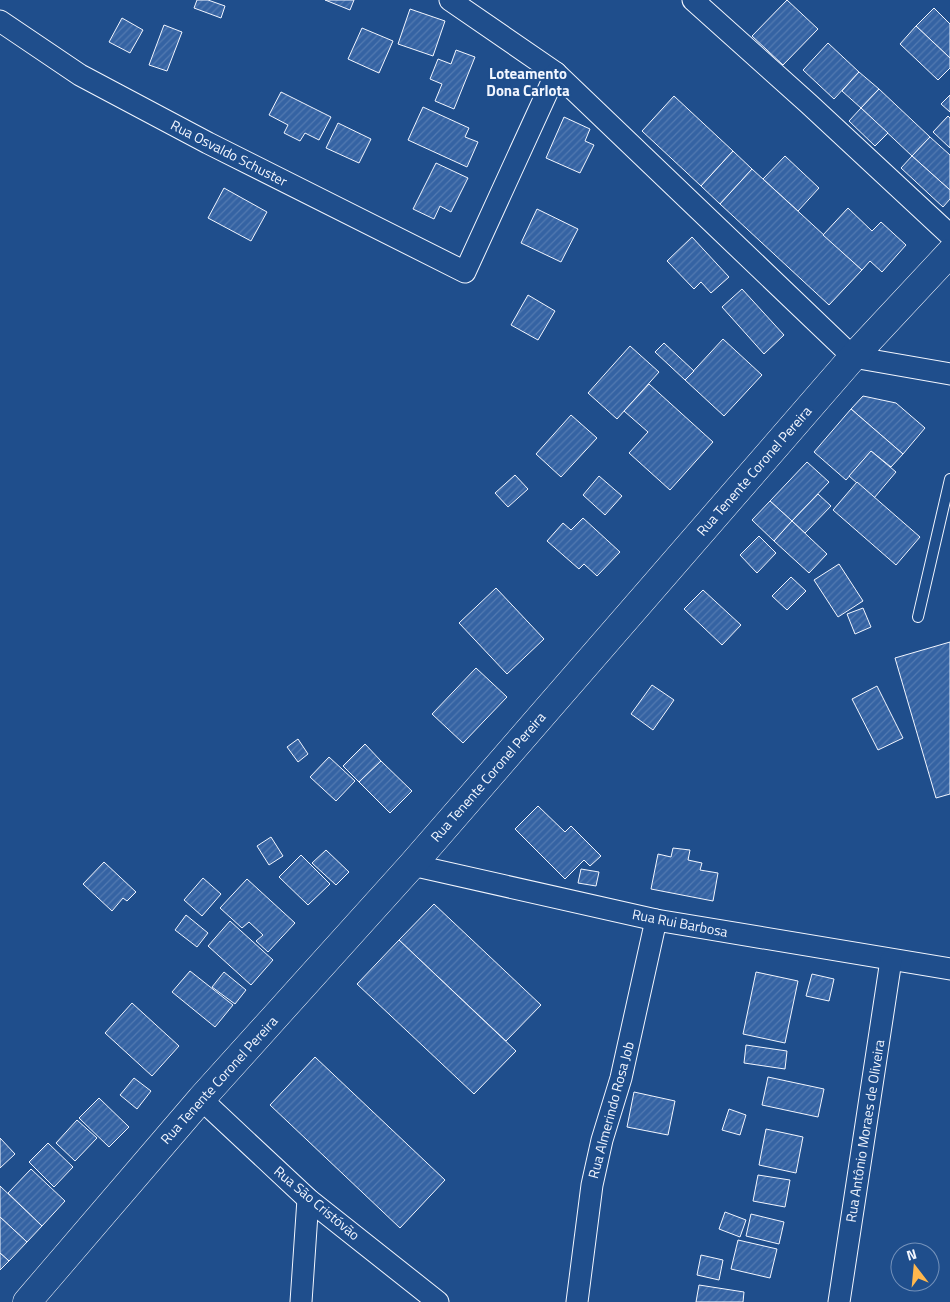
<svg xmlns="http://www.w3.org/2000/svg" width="950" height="1302" font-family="'Titillium Web',sans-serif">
	<defs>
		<pattern id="building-hatch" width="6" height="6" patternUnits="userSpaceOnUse" patternTransform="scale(1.25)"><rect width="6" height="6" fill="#3563a3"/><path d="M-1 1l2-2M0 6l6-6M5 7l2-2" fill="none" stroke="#537ab1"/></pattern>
	</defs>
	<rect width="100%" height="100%" fill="#1f4e8c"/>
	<!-- building -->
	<g fill="url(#building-hatch)" stroke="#f2f6ff">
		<polygon points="197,0 208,0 225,6 221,18 194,8"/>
		<polygon points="325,0 354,0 350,10"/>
		<polygon points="787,0 818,29 783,65 752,36"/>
		<polygon points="934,8 950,24 950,58 916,26"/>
		<polygon points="410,9 445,21 433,56 398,44"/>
		<polygon points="122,18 143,30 130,53 109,42"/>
		<polygon points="164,25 182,32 167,71 149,65"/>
		<polygon points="916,26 950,58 950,68 938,80 900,44"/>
		<polygon points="362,28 393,41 379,73 348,59"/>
		<polygon points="828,43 859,72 834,99 803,70"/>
		<polygon points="456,50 475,57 454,109 435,101 442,84 430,79 438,59 451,64"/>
		<polygon points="859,72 879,89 861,108 842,91"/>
		<polygon points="879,89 930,137 912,156 861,108"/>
		<polygon points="281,92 331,117 319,140 305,133 300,141 284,133 288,125 269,115"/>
		<polygon points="950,95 950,112 941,104"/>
		<polygon points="674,96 733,151 701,186 642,131"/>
		<polygon points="423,107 469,128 465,137 478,142 467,167 408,140"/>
		<polygon points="861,108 888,133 875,146 849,121"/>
		<polygon points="948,116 950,118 950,148 933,132"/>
		<polygon points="564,117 590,129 585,141 594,145 580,173 546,158"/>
		<polygon points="338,123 371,139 359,163 326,148"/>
		<polygon points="930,137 950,155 950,190 912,156"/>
		<polygon points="733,151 752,169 720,204 701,186"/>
		<polygon points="785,156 819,188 798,211 763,179"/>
		<polygon points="912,156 950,190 950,199 943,207 901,168"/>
		<polygon points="436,163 468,178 451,212 440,206 434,219 413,209"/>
		<polygon points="752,169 862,270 829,305 720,204"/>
		<polygon points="224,188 267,212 251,241 208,218"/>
		<polygon points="848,208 872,231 881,222 906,245 882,272 870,261 862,270 823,235"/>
		<polygon points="537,209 578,229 561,262 521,243"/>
		<polygon points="692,237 729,277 711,293 701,282 694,289 667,261"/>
		<polygon points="742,289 784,335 764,354 722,307"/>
		<polygon points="528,295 555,311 538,340 511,325"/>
		<polygon points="723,339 762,375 724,416 685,380"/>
		<polygon points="664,343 694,371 685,380 655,352"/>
		<polygon points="630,346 659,372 617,419 588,393"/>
		<polygon points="649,384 713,442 670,490 629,453 648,432 624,411"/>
		<polygon points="863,396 896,403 925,428 903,454 851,409"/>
		<polygon points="851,409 903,454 891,467 871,451 846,480 814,452"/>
		<polygon points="571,415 597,438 561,477 536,454"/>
		<polygon points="871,451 896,472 874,498 849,476"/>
		<polygon points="807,462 829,482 792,521 770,501"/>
		<polygon points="515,475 528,489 508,507 495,493"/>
		<polygon points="599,476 622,496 605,515 583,495"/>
		<polygon points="857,482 920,537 896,565 833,510"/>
		<polygon points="818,494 831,506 805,533 792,521"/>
		<polygon points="770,501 792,521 774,541 752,520"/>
		<polygon points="583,518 620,552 597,576 584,564 579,569 547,541 563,523 571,530"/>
		<polygon points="792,521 827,554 809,573 774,541"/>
		<polygon points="759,536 776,553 757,573 740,555"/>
		<polygon points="839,564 863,601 838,617 814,580"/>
		<polygon points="791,577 806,591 787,610 772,596"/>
		<polygon points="496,588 544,639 507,674 459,623"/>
		<polygon points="703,590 741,625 722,645 684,609"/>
		<polygon points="863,608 871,627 855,634 847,614"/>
		<polygon points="950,642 950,794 936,798 895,658"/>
		<polygon points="476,668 507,697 463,743 432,714"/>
		<polygon points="652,685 674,700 653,730 631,714"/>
		<polygon points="877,686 903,738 878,750 852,699"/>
		<polygon points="298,739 308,754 298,762 287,747"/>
		<polygon points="365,744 381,761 359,782 343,766"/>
		<polygon points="329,757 355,781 336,801 310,777"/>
		<polygon points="381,761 412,791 390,813 359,782"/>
		<polygon points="538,806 565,832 571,826 601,856 590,866 584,860 565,879 515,829"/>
		<polygon points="271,837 283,856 269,865 257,846"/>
		<polygon points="673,848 690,850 688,860 702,863 700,870 718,873 713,901 651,889 658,854 671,857"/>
		<polygon points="326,850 349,872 336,885 312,863"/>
		<polygon points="301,855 330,884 308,905 279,877"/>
		<polygon points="104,862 136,892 127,901 123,898 112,911 83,884"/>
		<polygon points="581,869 599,872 596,886 578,883"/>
		<polygon points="203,878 221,894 202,916 184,900"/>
		<polygon points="247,879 295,923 268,952 256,941 263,935 249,922 242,928 220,908"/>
		<polygon points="434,904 541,1005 506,1041 399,940"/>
		<polygon points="186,915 208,933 197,947 175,930"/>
		<polygon points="230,921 273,960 251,985 208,946"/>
		<polygon points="399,940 516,1051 474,1094 357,984"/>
		<polygon points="190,971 233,1005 215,1027 172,992"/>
		<polygon points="224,972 246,990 235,1004 212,987"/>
		<polygon points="756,972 798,981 785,1043 743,1034"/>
		<polygon points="812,974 834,979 829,1001 806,996"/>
		<polygon points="132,1003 179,1046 152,1076 105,1033"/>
		<polygon points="746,1045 787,1051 785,1069 744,1063"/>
		<polygon points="315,1057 445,1180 400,1228 270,1105"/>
		<polygon points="768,1077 824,1089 818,1117 762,1105"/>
		<polygon points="134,1078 151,1091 137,1109 120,1095"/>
		<polygon points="634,1092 675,1101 668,1135 627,1127"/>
		<polygon points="99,1098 129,1127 109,1147 79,1118"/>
		<polygon points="729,1109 746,1115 740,1135 722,1130"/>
		<polygon points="77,1120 97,1138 75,1161 56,1143"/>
		<polygon points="766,1129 803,1137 796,1173 759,1165"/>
		<polygon points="0,1138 15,1154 0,1168"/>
		<polygon points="48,1143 73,1167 54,1187 29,1162"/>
		<polygon points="31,1169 65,1201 42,1226 8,1193"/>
		<polygon points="758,1175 790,1180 785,1207 753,1201"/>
		<polygon points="0,1186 42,1226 27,1242 0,1217"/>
		<polygon points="725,1212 746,1220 740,1237 719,1229"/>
		<polygon points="751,1214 784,1222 779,1244 746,1236"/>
		<polygon points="0,1217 27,1242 9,1261 0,1253"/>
		<polygon points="738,1240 777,1249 770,1278 731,1269"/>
		<polygon points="0,1253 9,1261 0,1270"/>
		<polygon points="701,1255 723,1260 719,1280 697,1275"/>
		<polygon points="699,1285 744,1292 743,1302 696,1302"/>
	</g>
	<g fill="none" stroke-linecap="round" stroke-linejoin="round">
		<defs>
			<polyline id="lane" points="918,617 950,479"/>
			<g id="street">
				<polyline points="450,0 556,73 853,357 950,374"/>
				<polyline points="693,0 809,104 950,235"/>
				<polyline points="0,21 80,75 208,143 465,272 556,73"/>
				<polyline points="412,865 656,920 950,969"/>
				<polyline points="201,1099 308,1199 438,1302"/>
				<polyline points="301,1302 308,1199"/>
				<polyline points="577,1302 592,1185 602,1140 621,1078 656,920"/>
				<polyline points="839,1302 891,960"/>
			</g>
			<polyline id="secondary" points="27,1302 201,1099 412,865 853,357 950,253"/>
		</defs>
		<!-- lane casing -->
		<use href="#lane" stroke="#f2f6ff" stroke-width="12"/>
		<!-- street casing -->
		<use href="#street" stroke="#f2f6ff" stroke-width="23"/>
		<!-- secondary casing -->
		<use href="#secondary" stroke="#f2f6ff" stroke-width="29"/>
		<!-- lane -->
		<use href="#lane" stroke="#1f4e8c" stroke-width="10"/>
		<!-- street -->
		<use href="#street" stroke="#1f4e8c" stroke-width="21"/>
		<!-- secondary -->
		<use href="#secondary" stroke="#1f4e8c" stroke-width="28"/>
	</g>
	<g text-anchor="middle" stroke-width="4" stroke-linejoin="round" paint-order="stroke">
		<!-- street labels -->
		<g font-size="14" fill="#f2f6ff" stroke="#1f4e8c">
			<text transform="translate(229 153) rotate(27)" y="5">Rua Osvaldo Schuster</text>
			<text transform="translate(754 471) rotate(-49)" y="5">Rua Tenente Coronel Pereira</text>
			<text transform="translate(488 777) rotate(-49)" y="5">Rua Tenente Coronel Pereira</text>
			<text transform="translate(680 923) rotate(11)" y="5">Rua Rui Barbosa</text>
			<text transform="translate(219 1080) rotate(-48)" y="5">Rua Tenente Coronel Pereira</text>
			<text transform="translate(611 1110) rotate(-75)" y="5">Rua Almerindo Rosa Job</text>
			<text transform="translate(865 1131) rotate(-81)" y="5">Rua Antônio Moraes de Oliveira</text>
			<text transform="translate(317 1203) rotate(40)" y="5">Rua São Cristóvão</text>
		</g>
		<!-- neighbourhood labels -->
		<g font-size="15" font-weight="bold" fill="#f2f6ff" stroke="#1f4e8c">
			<text x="528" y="79">Loteamento<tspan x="528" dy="17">Dona Carlota</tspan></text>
		</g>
	</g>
	<!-- north arrow -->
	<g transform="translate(915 1267) rotate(344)"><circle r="24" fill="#1f4e8c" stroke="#7391ba"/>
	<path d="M0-4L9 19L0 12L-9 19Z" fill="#ffb74d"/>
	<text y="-8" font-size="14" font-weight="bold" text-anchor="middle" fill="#f2f6ff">N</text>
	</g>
</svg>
